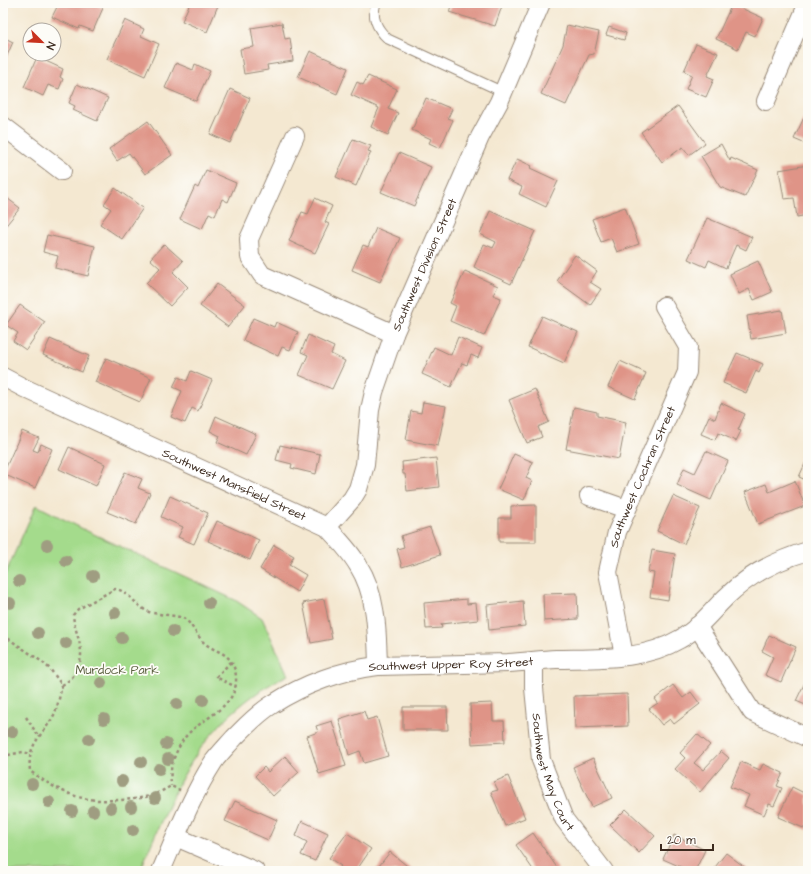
<svg xmlns="http://www.w3.org/2000/svg" width="811" height="874" font-family="'Architects Daughter',sans-serif">
	<rect width="100%" height="100%" fill="#fdfcf7"/>
	<filter id="ink" filterUnits="userSpaceOnUse"><feTurbulence type="fractalNoise" baseFrequency=".025" numOctaves="2"/><feDisplacementMap in="SourceGraphic" scale="8" xChannelSelector="R" yChannelSelector="G"/><feConvolveMatrix kernelMatrix="1 2 1 2 8 2 1 2 1" color-interpolation-filters="sRGB"/></filter>
	<filter id="wash" filterUnits="userSpaceOnUse"><feTurbulence type="fractalNoise" baseFrequency=".012" numOctaves="4" result="noise"/><feDisplacementMap in="SourceGraphic" scale="16" xChannelSelector="R" yChannelSelector="G"/><feGaussianBlur stdDeviation="0.9" result="paint"/><feColorMatrix in="noise" values="0 0 0 0 0 0 0 0 0 0 0 0 0 0 0 0 0 1.4 0 .05"/><feComposite in="paint" operator="in"/></filter>
	<g filter="url(#wash)">
		<rect width="100%" height="100%" fill="#f4e8d1"/>
		<!-- green -->
		<path fill="#a4db8c" stroke="#708255" d="M36,505L85,530L235,600L262,618L288,675C248,694 212,727 189,766C169,799 155,836 140,871H3V579Z"/>
		<g id="blocks">
			<!-- building -->
			<g fill="#df9487">
				<polygon points="59,3 92,3 103,8 93,31 80,26 79,29 52,17"/>
				<polygon points="190,3 219,3 207,32 182,21"/>
				<polygon points="452,3 491,3 502,6 495,26 449,12"/>
				<polygon points="732,4 763,18 755,36 746,32 738,49 716,39"/>
				<polygon points="125,20 144,29 141,36 159,44 145,76 107,59"/>
				<polygon points="282,23 285,39 290,38 293,61 267,65 268,70 244,74 240,49 254,47 251,28"/>
				<polygon points="567,25 599,32 594,54 589,55 566,105 541,94 563,45"/>
				<polygon points="609,27 626,33 624,40 606,35"/>
				<polygon points="3,37 13,42 3,65"/>
				<polygon points="696,44 718,53 707,76 714,79 706,97 686,89 692,75 684,71"/>
				<polygon points="310,51 348,68 337,94 298,77"/>
				<polygon points="37,57 63,69 60,77 63,79 59,89 48,85 43,96 24,87"/>
				<polygon points="176,63 193,70 195,64 210,71 196,101 165,88"/>
				<polygon points="368,76 397,89 388,109 398,113 388,135 371,127 379,108 351,95 357,82 363,85"/>
				<polygon points="77,84 108,98 97,121 73,110 75,106 69,103"/>
				<polygon points="230,89 250,98 230,143 210,134"/>
				<polygon points="426,98 452,109 448,118 453,120 440,148 429,143 431,139 412,130"/>
				<polygon points="678,106 705,143 689,155 683,147 662,162 641,132"/>
				<polygon points="807,111 808,112 808,145 794,139"/>
				<polygon points="148,121 172,155 145,174 129,153 117,161 109,149"/>
				<polygon points="353,139 371,146 368,151 371,152 356,186 336,177"/>
				<polygon points="721,144 730,161 731,158 758,170 745,197 720,187 701,156"/>
				<polygon points="399,153 431,167 414,206 381,192"/>
				<polygon points="517,159 532,166 530,168 558,181 546,207 519,194 522,187 507,180"/>
				<polygon points="808,165 808,215 797,217 794,198 784,199 779,170"/>
				<polygon points="206,170 236,183 228,202 222,199 215,216 209,213 202,229 180,219 195,186 198,188"/>
				<polygon points="115,188 143,208 122,239 100,224 111,209 104,204"/>
				<polygon points="3,195 20,208 3,229"/>
				<polygon points="315,198 332,206 325,222 329,224 315,253 289,241 302,212 308,214"/>
				<polygon points="625,207 639,244 617,252 611,238 601,242 592,219"/>
				<polygon points="490,211 535,231 511,284 474,267 484,244 493,248 496,242 480,234"/>
				<polygon points="707,218 752,237 746,250 736,245 726,268 709,260 706,267 688,259"/>
				<polygon points="376,228 400,238 380,282 352,270 363,245 368,247"/>
				<polygon points="47,235 95,246 88,276 55,268 58,256 43,252"/>
				<polygon points="164,244 183,261 173,272 188,287 170,306 146,283 160,268 150,259"/>
				<polygon points="575,255 597,271 590,282 601,289 590,305 557,281"/>
				<polygon points="758,261 772,292 754,300 749,289 739,294 730,274"/>
				<polygon points="465,271 498,286 493,295 501,298 484,336 450,321 456,306 450,303"/>
				<polygon points="217,284 245,305 228,327 200,306"/>
				<polygon points="20,305 45,322 26,350 13,341 18,333 6,325"/>
				<polygon points="782,310 786,333 751,339 747,316"/>
				<polygon points="542,316 578,332 564,363 528,347"/>
				<polygon points="253,318 274,327 276,322 298,332 290,350 282,347 278,356 243,340"/>
				<polygon points="308,335 334,347 331,354 345,361 332,389 299,375 308,355 301,352"/>
				<polygon points="458,337 482,348 478,358 471,355 467,365 462,363 451,387 422,374 434,347 451,355"/>
				<polygon points="50,339 89,356 82,372 43,355"/>
				<polygon points="737,353 763,364 759,373 756,371 746,393 723,383"/>
				<polygon points="106,358 151,378 140,402 95,382"/>
				<polygon points="620,361 646,373 635,399 608,387"/>
				<polygon points="191,371 212,380 198,411 192,408 185,423 171,417 182,391 173,387 178,377 187,381"/>
				<polygon points="535,389 549,422 538,427 542,437 527,443 509,400"/>
				<polygon points="423,402 446,406 438,446 406,440 411,411 421,413"/>
				<polygon points="721,403 745,414 738,430 741,431 736,441 718,433 715,440 701,434 709,416 715,419"/>
				<polygon points="574,407 597,412 597,416 626,422 619,459 566,449"/>
				<polygon points="216,416 256,434 246,455 217,442 220,436 210,431"/>
				<polygon points="22,431 39,438 33,450 38,452 41,444 52,449 35,488 3,474"/>
				<polygon points="280,445 320,454 316,474 291,468 292,464 276,460"/>
				<polygon points="69,447 105,464 96,486 59,469"/>
				<polygon points="706,451 728,461 711,500 677,485 684,468 695,473"/>
				<polygon points="514,454 533,462 526,478 532,481 524,500 498,489"/>
				<polygon points="808,457 808,481 799,477"/>
				<polygon points="436,458 439,487 407,491 405,474 403,474 402,462"/>
				<polygon points="125,472 142,479 138,488 150,493 136,524 107,512"/>
				<polygon points="795,481 805,506 758,524 745,492 766,484 769,492"/>
				<polygon points="170,496 208,513 194,544 178,537 183,527 161,517"/>
				<polygon points="673,496 700,508 684,544 657,531"/>
				<polygon points="536,505 536,542 499,542 499,518 511,518 511,506"/>
				<polygon points="217,521 259,540 250,560 208,541"/>
				<polygon points="430,527 440,555 402,567 397,549 404,547 401,536"/>
				<polygon points="274,545 294,556 289,565 306,575 297,592 260,569"/>
				<polygon points="652,550 675,554 668,600 650,597 654,573 648,572"/>
				<polygon points="577,593 578,619 544,621 543,594"/>
				<polygon points="324,599 332,639 311,643 303,603"/>
				<polygon points="467,599 467,604 476,603 478,620 441,624 442,628 426,629 424,603"/>
				<polygon points="523,601 525,626 489,630 487,605"/>
				<polygon points="769,635 796,647 781,682 765,675 773,657 762,651"/>
				<polygon points="808,676 808,706 796,701"/>
				<polygon points="673,685 683,698 691,692 700,704 674,724 670,719 662,725 649,709 658,703 655,699"/>
				<polygon points="627,694 628,726 575,728 574,696"/>
				<polygon points="492,703 493,721 504,721 505,742 472,744 470,704"/>
				<polygon points="403,707 447,707 448,730 403,730"/>
				<polygon points="364,711 367,720 377,717 388,756 364,763 360,751 349,755 339,719"/>
				<polygon points="332,721 346,766 319,774 307,736 318,732 316,726"/>
				<polygon points="697,734 710,745 694,763 703,770 721,751 729,758 700,792 675,769 685,758 680,753"/>
				<polygon points="285,756 299,772 273,796 255,776 264,767 268,772"/>
				<polygon points="593,758 612,798 592,807 573,767"/>
				<polygon points="741,762 760,770 763,764 783,773 777,786 782,788 774,806 769,804 764,815 744,806 749,795 730,787"/>
				<polygon points="508,776 525,818 505,826 491,792 498,790 494,782"/>
				<polygon points="792,787 808,795 808,830 778,817"/>
				<polygon points="235,801 277,820 268,840 225,821"/>
				<polygon points="626,809 655,836 639,853 610,825"/>
				<polygon points="302,821 328,833 315,861 301,855 307,842 296,836"/>
				<polygon points="347,833 371,849 356,871 337,871 341,866 329,858"/>
				<polygon points="533,833 558,869 555,871 534,871 516,845"/>
				<polygon points="674,835 705,850 695,871 690,871 663,859"/>
				<polygon points="390,852 412,870 412,871 375,871"/>
				<polygon points="726,853 750,871 712,871"/>
			</g>
		</g>
	</g>
	<g filter="url(#ink)">
		<use href="#blocks" fill-opacity="0" stroke="#988978" stroke-width="1"/>
		<g fill="none" stroke-linecap="round" stroke-linejoin="round">
			<defs>
				<path id="service" d="M376,3C371,18 377,29 388,39L503,92"/>
				<g id="minor">
					<polyline points="766,101 808,3"/>
					<polyline points="3,126 62,171"/>
					<polyline points="295,136 249,239 250,257 262,275 394,334"/>
					<path id="s1" d="M3,377L24,388L327,527C338,539 350,551 358,565C377,595 377,631 378,666"/>
					<polyline points="589,496 626,509"/>
					<path id="s2" d="M327,527L352,499L358,489L365,465L370,410L374,392L394,334L480,137L499,102L541,3"/>
					<polyline points="697,626 752,712 808,738"/>
					<path id="s3" d="M624,656L608,572L617,532L687,372L688,347L664,306"/>
					<path id="s4" d="M534,662V688L541,760L564,819L604,871"/>
					<polyline points="176,837 255,871"/>
					<path id="s5" d="M161,871C177,834 192,795 214,761C220,753 227,746 234,738C246,726 258,713 273,704C304,684 342,670 378,666C422,665 465,664 508,663C524,662 540,660 556,659C598,658 643,661 680,639C698,629 711,612 725,598C748,575 777,560 808,551"/>
				</g>
			</defs>
			<!-- service casing -->
			<use href="#service" stroke="#988978" stroke-width="11"/>
			<!-- minor casing -->
			<use href="#minor" stroke="#988978" stroke-width="20"/>
			<!-- path -->
			<g stroke="#988978" stroke-width="2.5" stroke-dasharray="3 3" stroke-linecap="butt">
				<path d="M3,635L41,661L50,669L62,685C60,694 58,706 54,715C42,737 27,743 30,771C45,782 61,792 79,797C94,802 133,801 149,796C157,794 164,790 171,786L180,790"/>
				<polyline points="231,662 216,677 236,687"/>
				<path d="M62,685C76,678 84,661 80,645C78,635 74,626 73,615L78,609L115,589C128,590 136,607 149,612C158,615 179,615 185,619C191,624 195,632 200,638C208,650 223,650 231,661C234,666 236,672 236,678C238,709 198,718 183,740C178,748 171,762 171,771C170,776 171,781 171,786"/>
				<polyline points="26,717 39,737"/>
				<polyline points="8,755 23,752 31,754"/>
			</g>
			<!-- service -->
			<use href="#service" stroke="#fff" stroke-width="9"/>
			<!-- minor -->
			<use href="#minor" stroke="#fff" stroke-width="18"/>
		</g>
		<!-- trees -->
		<g fill="#9f9d81">
			<circle cx="47" cy="545" r="6"/>
			<circle cx="66" cy="561" r="6"/>
			<circle cx="93" cy="576" r="6"/>
			<circle cx="19" cy="581" r="6"/>
			<circle cx="10" cy="603" r="6"/>
			<circle cx="209" cy="603" r="6"/>
			<circle cx="115" cy="613" r="6"/>
			<circle cx="173" cy="631" r="6"/>
			<circle cx="38" cy="633" r="6"/>
			<circle cx="122" cy="638" r="6"/>
			<circle cx="66" cy="643" r="6"/>
			<circle cx="101" cy="683" r="6"/>
			<circle cx="203" cy="700" r="6"/>
			<circle cx="177" cy="704" r="6"/>
			<circle cx="104" cy="719" r="6"/>
			<circle cx="12" cy="732" r="6"/>
			<circle cx="89" cy="739" r="6"/>
			<circle cx="166" cy="744" r="6"/>
			<circle cx="168" cy="759" r="6"/>
			<circle cx="141" cy="762" r="6"/>
			<circle cx="159" cy="769" r="6"/>
			<circle cx="122" cy="781" r="6"/>
			<circle cx="32" cy="784" r="6"/>
			<circle cx="155" cy="798" r="6"/>
			<circle cx="49" cy="802" r="6"/>
			<circle cx="131" cy="807" r="6"/>
			<circle cx="111" cy="808" r="6"/>
			<circle cx="72" cy="811" r="6"/>
			<circle cx="93" cy="811" r="6"/>
			<circle cx="133" cy="830" r="6"/>
		</g>
	</g>
	<g text-anchor="middle" stroke-width="3.5" stroke-linejoin="round" paint-order="stroke">
		<!-- street labels -->
		<g font-size="12" fill="#3b2a1e" stroke="#fdfcf7">
			<text dy="4" stroke="none"><textPath href="#s2" startOffset="285">Southwest Division Street</textPath></text>
			<text dy="4" stroke="none"><textPath href="#s3" startOffset="187">Southwest Cochran Street</textPath></text>
			<text dy="4" stroke="none"><textPath href="#s1" startOffset="255">Southwest Mansfield Street</textPath></text>
			<text dy="4" stroke="none"><textPath href="#s5" startOffset="390">Southwest Upper Roy Street</textPath></text>
			<text dy="4" stroke="none"><textPath href="#s4" startOffset="113">Southwest May Court</textPath></text>
		</g>
		<!-- park labels -->
		<g font-size="12" fill="#5a5f3f" stroke="#fdfcf7">
			<text x="117" y="674">Murdock Park</text>
		</g>
	</g>
	<!-- margin -->
	<rect width="811" height="874" fill="none" stroke="#fdfcf7" stroke-width="16"/>
	<!-- north arrow -->
	<g transform="translate(42 42) rotate(114)"><circle r="19" fill="#fdfcf7" stroke="#afa8a0"/>
	<path d="M0-3L7 15L0 10L-7 15Z" fill="#c8321e"/>
	<text y="-6" font-size="11" font-weight="bold" text-anchor="middle" fill="#3b2a1e">N</text>
	</g>
	<!-- scale -->
	<path d="M661 844v6h52v-6" fill="none" stroke="#3b2a1e" stroke-width="2"/>
	<text x="667" y="844" font-size="12" fill="#3b2a1e" stroke="#fdfcf7" stroke-width="3" paint-order="stroke">20 m</text>
</svg>
